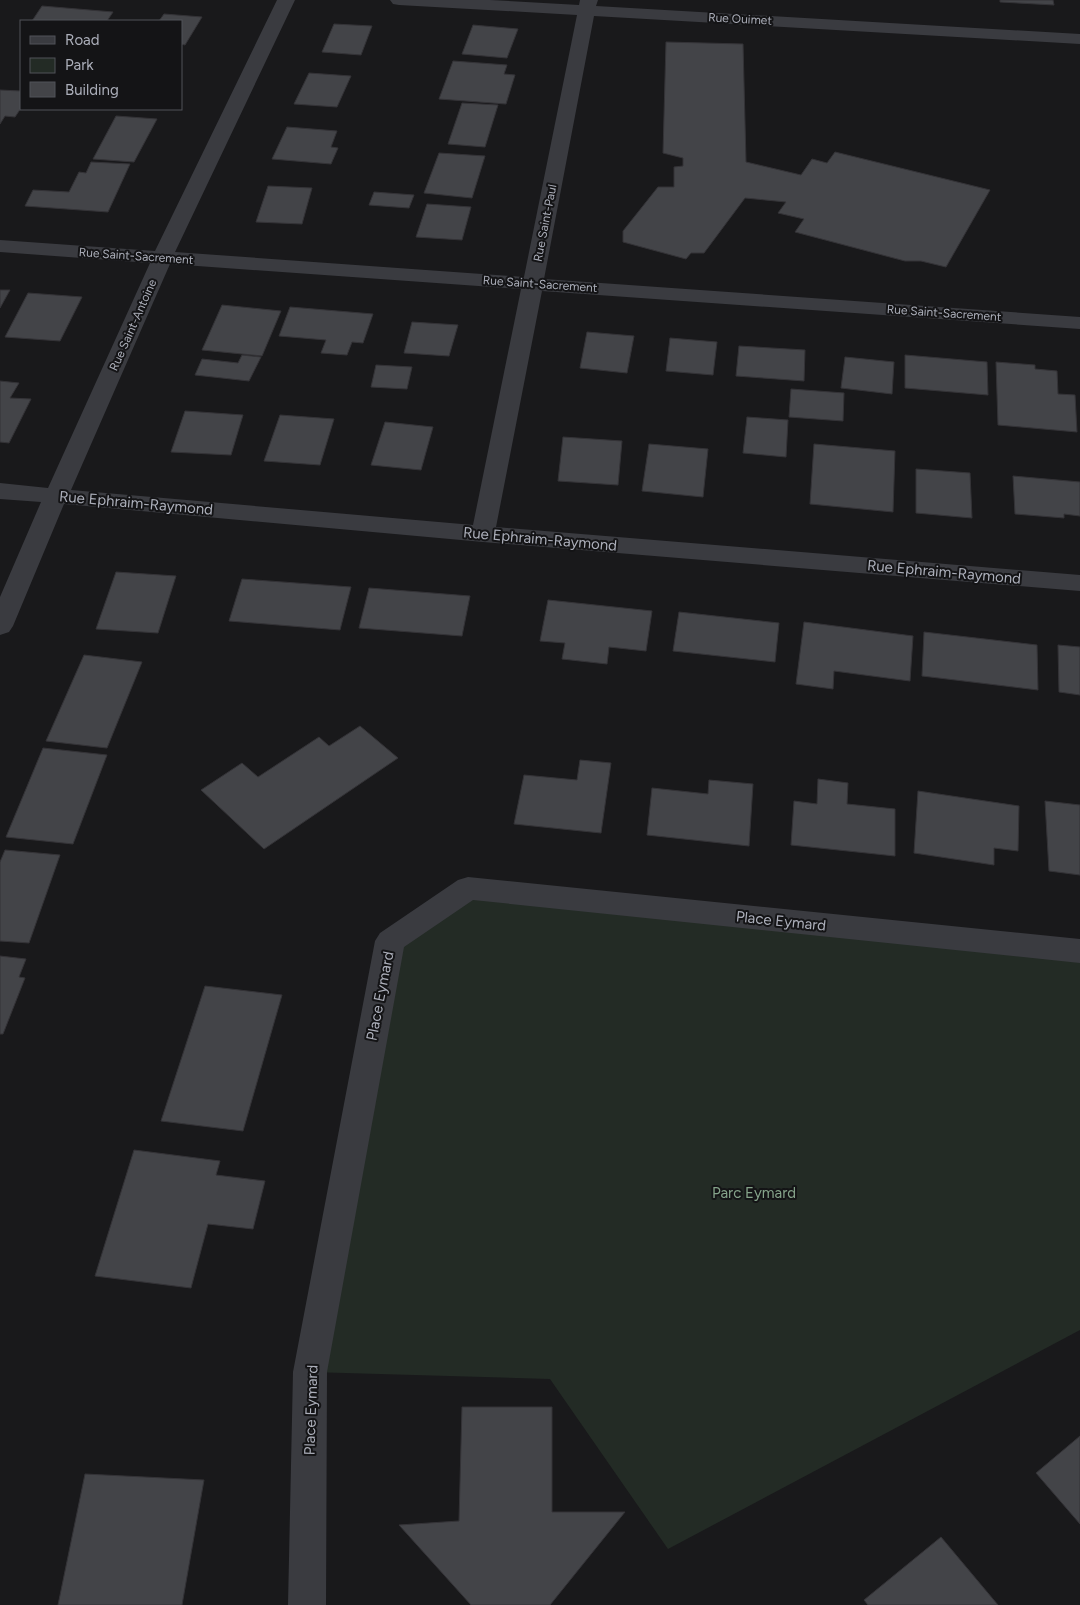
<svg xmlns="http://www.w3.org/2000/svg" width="1080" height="1605" font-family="Figtree,sans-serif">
	<rect width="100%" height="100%" fill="#19191b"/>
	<!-- green -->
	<polygon fill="#232b25" points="468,888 1080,951 1080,1330 668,1549 550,1379 310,1372 390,941"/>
	<!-- building -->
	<g fill="#434448" stroke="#343337">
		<polygon points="1000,0 1053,0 1054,5 1000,2"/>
		<polygon points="42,6 113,12 107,21 32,21"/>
		<polygon points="164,14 202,17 185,45 181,44 181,21 159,21"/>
		<polygon points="334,24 372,26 361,55 322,52"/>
		<polygon points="473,25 518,29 507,58 462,54"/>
		<polygon points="666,42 743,44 746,162 801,175 812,159 827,163 835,152 990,190 946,267 921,261 905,261 795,232 804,219 778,213 786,202 745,198 704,253 691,253 686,259 623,242 623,231 658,187 674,187 674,167 683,166 683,158 663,153"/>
		<polygon points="453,61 507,65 504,74 515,75 506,104 439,99"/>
		<polygon points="309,73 351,76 337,107 294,104"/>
		<polygon points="0,90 21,91 21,108 15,117 5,116 0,124"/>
		<polygon points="462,103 498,105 485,147 448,144"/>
		<polygon points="116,116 157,119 134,162 93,159"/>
		<polygon points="287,127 337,131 331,147 338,148 331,164 272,159"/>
		<polygon points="439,153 485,156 472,198 424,193"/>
		<polygon points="91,162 130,164 108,212 25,206 33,190 69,192 79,172 86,173"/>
		<polygon points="268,186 312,188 302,224 256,222"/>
		<polygon points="374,192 414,195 409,208 369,205"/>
		<polygon points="427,204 471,207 462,240 416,237"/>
		<polygon points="0,290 10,290 0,308"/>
		<polygon points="28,293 82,297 60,341 5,337"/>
		<polygon points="222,305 281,311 262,356 202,350"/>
		<polygon points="290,307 373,314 363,343 352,342 347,355 321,353 326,340 279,336"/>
		<polygon points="412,322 458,325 449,356 404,353"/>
		<polygon points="587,332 634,336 627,373 580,368"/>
		<polygon points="670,338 717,342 713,375 666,371"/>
		<polygon points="739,346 805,350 804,381 736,376"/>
		<polygon points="242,355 261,357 249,381 195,375 202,359 238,363"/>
		<polygon points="905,355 987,362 988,395 905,388"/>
		<polygon points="845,357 894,362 892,394 841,388"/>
		<polygon points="996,362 1035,365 1035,369 1057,371 1058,394 1075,395 1077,432 998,425"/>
		<polygon points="376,365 412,367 407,389 371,387"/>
		<polygon points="0,381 19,383 10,398 31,399 9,443 0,442"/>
		<polygon points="791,389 844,393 843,421 789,417"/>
		<polygon points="185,411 243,415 231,455 171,452"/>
		<polygon points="280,415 334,419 320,465 264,461"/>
		<polygon points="747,417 788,420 786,457 743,453"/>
		<polygon points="385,422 433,427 421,470 371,465"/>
		<polygon points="563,437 622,441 618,485 558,481"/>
		<polygon points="649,444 708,449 703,497 642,491"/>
		<polygon points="814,444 895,451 893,512 810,504"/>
		<polygon points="916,469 970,473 972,518 916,513"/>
		<polygon points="1013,476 1080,482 1080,516 1064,514 1064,518 1015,514"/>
		<polygon points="116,572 176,576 158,633 96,629"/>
		<polygon points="242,579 351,587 340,630 229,621"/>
		<polygon points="369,588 470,596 462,636 359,628"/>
		<polygon points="548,600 652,611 646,651 609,647 607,664 562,659 565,643 540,641"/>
		<polygon points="679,612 779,623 775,662 673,651"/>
		<polygon points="804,622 913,636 910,681 834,671 833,689 796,684"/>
		<polygon points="924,632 1037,645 1038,690 922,676"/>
		<polygon points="1058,645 1080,647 1080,695 1059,692"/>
		<polygon points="84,655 142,662 107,748 46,741"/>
		<polygon points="360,726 398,758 264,849 201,790 242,763 258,777 319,737 329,746"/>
		<polygon points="43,748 107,755 73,844 6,837"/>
		<polygon points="580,760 611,763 601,833 514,824 524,775 577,780"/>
		<polygon points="818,779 848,783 847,804 895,809 895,856 791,845 794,801 817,804"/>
		<polygon points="709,780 753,784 749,846 647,835 652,788 708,794"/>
		<polygon points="918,791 1019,806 1018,851 994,848 994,865 914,853"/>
		<polygon points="1045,801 1080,805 1080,875 1049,871"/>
		<polygon points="5,850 60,855 29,943 0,941 0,862"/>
		<polygon points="0,956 26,959 19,977 25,978 3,1034 0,1034"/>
		<polygon points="205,986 282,995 243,1131 161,1121"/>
		<polygon points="134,1150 220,1161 216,1175 265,1181 253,1229 208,1224 191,1288 95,1276"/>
		<polygon points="462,1407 552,1407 552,1512 625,1512 550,1605 471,1605 399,1525 459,1521"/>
		<polygon points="1080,1436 1080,1524 1036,1473"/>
		<polygon points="85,1474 204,1480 182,1605 58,1605"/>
		<polygon points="941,1537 998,1605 868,1605 864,1600"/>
	</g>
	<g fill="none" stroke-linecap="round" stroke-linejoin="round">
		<!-- street -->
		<g fill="#3a3b40" fill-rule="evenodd">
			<path d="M277,0H295L175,252L524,277L577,15L399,5L393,4L390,0H490L579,5L580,0H598L596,6L1080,34V44L594,16L544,279L1080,317V329L542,291L496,527L1080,575V591L483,542L64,504L13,626L9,632L0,635V597L41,502L0,499V483L48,488L150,263L0,252V240L155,251ZM170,264L521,289L473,525L71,490Z"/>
			<polygon points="468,877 1080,939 1080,963 473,900 404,947 327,1372 326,1605 288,1605 293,1372 375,941 380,933 458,880"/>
		</g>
	</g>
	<g text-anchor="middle" stroke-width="4" stroke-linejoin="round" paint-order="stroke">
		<!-- far-street labels -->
		<g font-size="12" fill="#acafba" stroke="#141416">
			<text transform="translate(740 19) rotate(3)" y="4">Rue Ouimet</text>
			<text transform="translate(545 223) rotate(-79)" y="4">Rue Saint-Paul</text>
			<text transform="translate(136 256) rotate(4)" y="4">Rue Saint-Sacrement</text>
			<text transform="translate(540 284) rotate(4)" y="4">Rue Saint-Sacrement</text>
			<text transform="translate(944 313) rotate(4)" y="4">Rue Saint-Sacrement</text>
			<text transform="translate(133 325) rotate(-66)" y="4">Rue Saint-Antoine</text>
		</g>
		<!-- street labels -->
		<g font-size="15" fill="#acafba" stroke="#141416">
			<text transform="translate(136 503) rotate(5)" y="5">Rue Ephraim-Raymond</text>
			<text transform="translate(540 539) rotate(5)" y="5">Rue Ephraim-Raymond</text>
			<text transform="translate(944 572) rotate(5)" y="5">Rue Ephraim-Raymond</text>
			<text transform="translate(781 921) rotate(6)" y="5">Place Eymard</text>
			<text transform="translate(380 996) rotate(-79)" y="5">Place Eymard</text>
			<text transform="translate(311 1410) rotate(-88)" y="5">Place Eymard</text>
		</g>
		<!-- park labels -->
		<g font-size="15" fill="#85a38a" stroke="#141416">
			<text x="754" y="1198">Parc Eymard</text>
		</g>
	</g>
	<!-- legend -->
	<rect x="20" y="20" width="162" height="90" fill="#141416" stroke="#515258"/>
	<rect x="30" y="36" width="25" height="8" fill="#3a3b40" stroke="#515258"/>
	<text x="65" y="45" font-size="15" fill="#acafba">Road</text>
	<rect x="30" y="58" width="25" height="15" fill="#232b25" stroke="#515258"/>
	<text x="65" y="70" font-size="15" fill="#acafba">Park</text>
	<rect x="30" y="82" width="25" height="15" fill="#434448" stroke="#515258"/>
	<text x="65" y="95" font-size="15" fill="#acafba">Building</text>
</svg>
